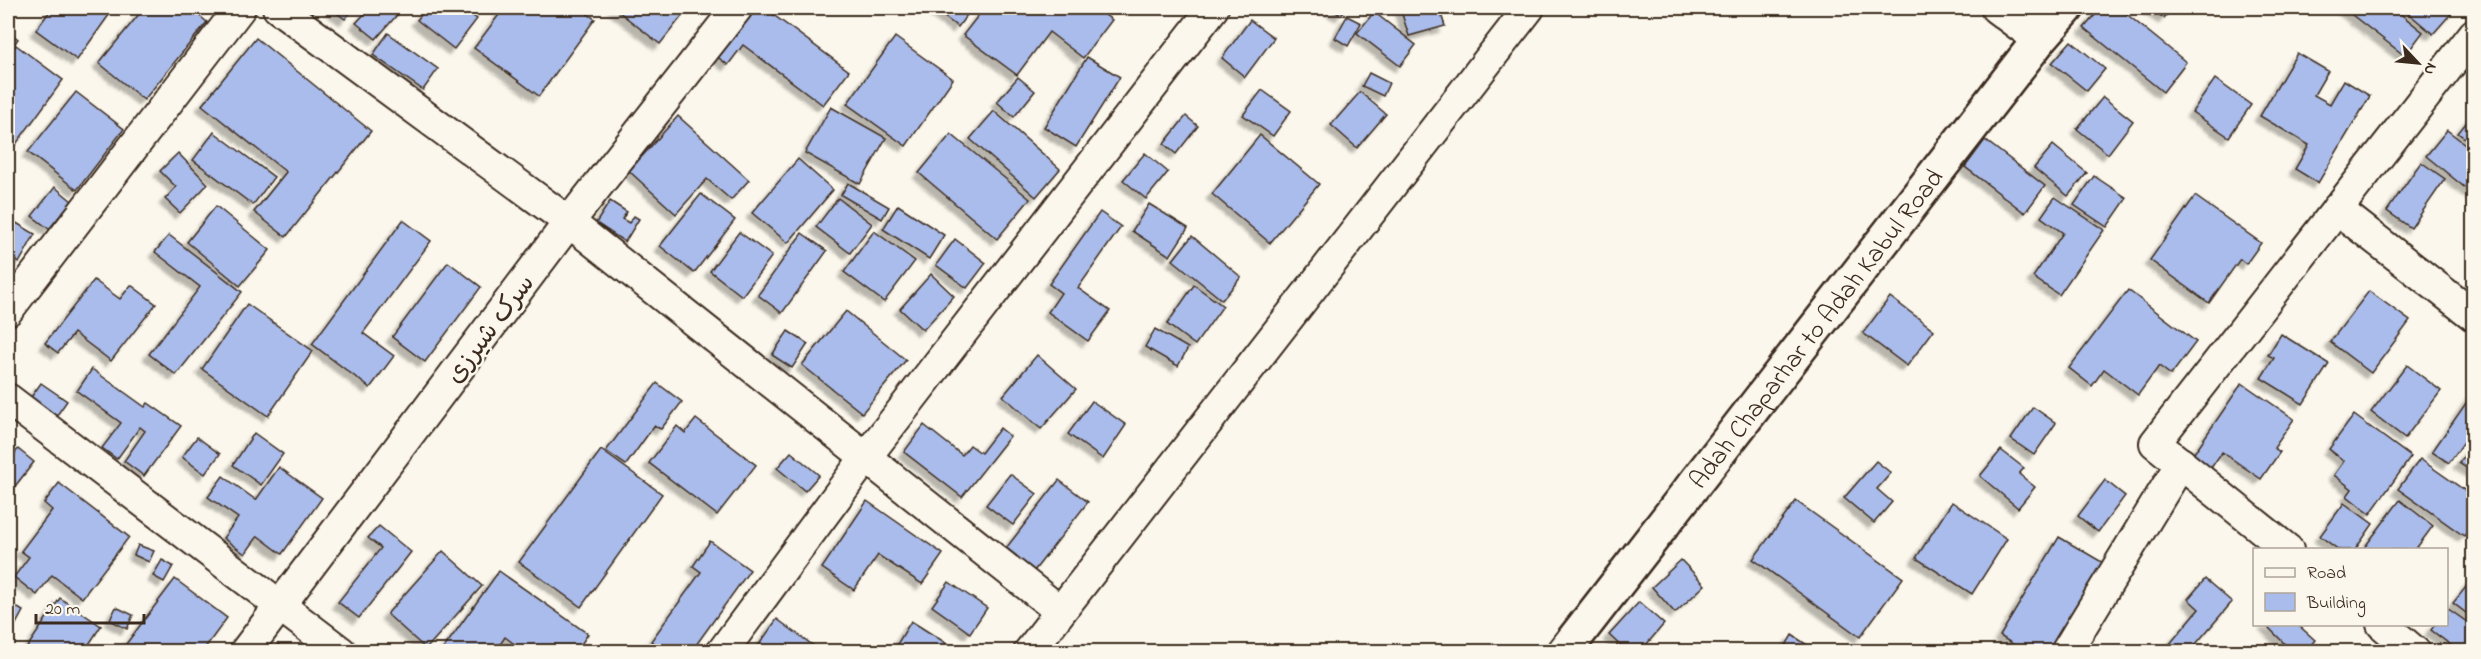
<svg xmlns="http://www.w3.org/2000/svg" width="2481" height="659" font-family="'Indie Flower','Playpen Sans Arabic',sans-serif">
	<defs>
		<filter id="shadow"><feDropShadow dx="-5.5" dy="5.5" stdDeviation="1.5" flood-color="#0004"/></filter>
	</defs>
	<rect width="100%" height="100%" fill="#fbf7ec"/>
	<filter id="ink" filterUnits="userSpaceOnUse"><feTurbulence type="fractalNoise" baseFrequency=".0167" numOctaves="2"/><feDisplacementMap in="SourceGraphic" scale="12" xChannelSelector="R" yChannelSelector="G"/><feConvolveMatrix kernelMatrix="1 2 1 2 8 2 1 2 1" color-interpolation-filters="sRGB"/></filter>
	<g filter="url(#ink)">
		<!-- building -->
		<g fill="#aabceb" stroke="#3b2a1e" stroke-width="1.5" filter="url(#shadow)">
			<polygon points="52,8 114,8 77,60 36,30"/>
			<polygon points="144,8 190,8 207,22 144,100 99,63"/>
			<polygon points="330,8 354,8 345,19"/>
			<polygon points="370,8 403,8 376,39 356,23"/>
			<polygon points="427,8 462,8 477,19 454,49 417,20"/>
			<polygon points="504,8 579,8 595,19 539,96 474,48"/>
			<polygon points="614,8 681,8 686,11 660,44"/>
			<polygon points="744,8 764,8 849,71 823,105 743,45 728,65 711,52"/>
			<polygon points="932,8 972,8 958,27"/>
			<polygon points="984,8 1095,8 1112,20 1083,58 1049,32 1017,75 963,35"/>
			<polygon points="1328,8 1346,8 1341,15"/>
			<polygon points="1400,8 1439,8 1445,26 1409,36"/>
			<polygon points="2101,8 2119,8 2186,62 2163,92 2084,28"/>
			<polygon points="2149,8 2172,8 2164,18"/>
			<polygon points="2343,8 2393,8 2423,32 2405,56"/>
			<polygon points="2402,8 2456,8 2433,34"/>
			<polygon points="1374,12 1416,45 1400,66 1357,33"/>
			<polygon points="1347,16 1361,23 1348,46 1335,38"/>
			<polygon points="1250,20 1274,38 1245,77 1222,58"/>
			<polygon points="8,31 18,39 8,53"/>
			<polygon points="388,33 438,69 423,90 373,55"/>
			<polygon points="895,37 953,79 906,146 847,104"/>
			<polygon points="256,38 371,131 286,237 254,212 286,172 202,105"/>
			<polygon points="2071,41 2105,69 2087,91 2052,63"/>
			<polygon points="16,45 63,80 8,155 8,56"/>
			<polygon points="2297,53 2328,71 2314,95 2330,104 2344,80 2370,96 2318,183 2295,169 2309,145 2260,116"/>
			<polygon points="1087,57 1120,77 1076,147 1044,127"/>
			<polygon points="1369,73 1389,83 1383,96 1362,86"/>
			<polygon points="1018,77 1035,91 1014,117 997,102"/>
			<polygon points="2215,79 2251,105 2229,137 2192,112"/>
			<polygon points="1262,90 1291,111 1273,136 1243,115"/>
			<polygon points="76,92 124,129 77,190 28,152"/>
			<polygon points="1360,92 1386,114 1357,148 1331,125"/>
			<polygon points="2103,97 2133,121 2108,154 2077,129"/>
			<polygon points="831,107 886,138 860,184 805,153"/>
			<polygon points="994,111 1060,169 1036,197 970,139"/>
			<polygon points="2474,113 2474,145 2458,133"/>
			<polygon points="678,116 749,180 731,200 707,179 676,214 629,171"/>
			<polygon points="1186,116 1198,126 1176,154 1164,144"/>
			<polygon points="2447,130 2474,151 2474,195 2426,156"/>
			<polygon points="214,132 274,177 253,205 193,160"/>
			<polygon points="951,134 1030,199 997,239 919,173"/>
			<polygon points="1260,135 1319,184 1270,243 1212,194"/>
			<polygon points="1985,140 2045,186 2025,213 1965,167"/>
			<polygon points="2053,145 2087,173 2068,196 2034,168"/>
			<polygon points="178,153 208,184 180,213 165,199 176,187 160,171"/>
			<polygon points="1145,153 1168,172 1146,199 1123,180"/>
			<polygon points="798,159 833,190 788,243 752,213"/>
			<polygon points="2421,162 2445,179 2411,228 2387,211"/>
			<polygon points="2094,176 2127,198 2107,227 2074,205"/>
			<polygon points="848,183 889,207 882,219 841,195"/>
			<polygon points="55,187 72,201 49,229 32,216"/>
			<polygon points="701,194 735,220 694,273 660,246"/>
			<polygon points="2195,196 2261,243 2246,264 2240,259 2209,303 2150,260"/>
			<polygon points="2055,197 2104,230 2059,295 2033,277 2063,233 2041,217"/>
			<polygon points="838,198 872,224 850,253 816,227"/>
			<polygon points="610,201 627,212 622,219 629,223 634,216 639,219 625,242 596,223"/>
			<polygon points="1149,204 1188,228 1170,256 1132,231"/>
			<polygon points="898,205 944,235 929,259 883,229"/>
			<polygon points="216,206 270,250 240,286 187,242"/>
			<polygon points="1100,212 1121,227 1078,288 1110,311 1088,341 1048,312 1061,293 1049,284"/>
			<polygon points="8,218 35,234 19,263 8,256"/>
			<polygon points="403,220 431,241 363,333 394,356 370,388 312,344"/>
			<polygon points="874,231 915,261 884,302 844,272"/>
			<polygon points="739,232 772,256 742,296 710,271"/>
			<polygon points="802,233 827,251 782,313 758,295"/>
			<polygon points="169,235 242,292 176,375 149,354 200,287 155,252"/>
			<polygon points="1192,236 1241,277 1222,300 1173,260"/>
			<polygon points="955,239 986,263 967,288 936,265"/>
			<polygon points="448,262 481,287 425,362 392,337"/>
			<polygon points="931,274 954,296 923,330 900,309"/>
			<polygon points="94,280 120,299 131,285 156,304 111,361 74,333 58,353 45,343"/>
			<polygon points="1194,285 1223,306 1195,345 1167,324"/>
			<polygon points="2128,290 2196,342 2171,375 2159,366 2138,395 2104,369 2092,386 2069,368"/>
			<polygon points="2369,291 2410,321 2371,373 2330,342"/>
			<polygon points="1890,297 1934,330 1907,366 1863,333"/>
			<polygon points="247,304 313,351 268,416 202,369"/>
			<polygon points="846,311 906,360 862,413 802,365"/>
			<polygon points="1155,329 1188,348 1178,366 1145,347"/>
			<polygon points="788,331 808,344 792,368 772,355"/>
			<polygon points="2281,334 2329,364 2303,404 2261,378 2274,358 2268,355"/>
			<polygon points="1037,355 1076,389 1041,429 1003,396"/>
			<polygon points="2407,365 2441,391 2405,438 2371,412"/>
			<polygon points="92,369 145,407 148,403 181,426 144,476 124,461 145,431 140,427 117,459 102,448 121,423 77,391"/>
			<polygon points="41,383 67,401 55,418 29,400"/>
			<polygon points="657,383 682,402 661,429 654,426 626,465 606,451"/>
			<polygon points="2242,383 2294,419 2274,448 2280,452 2261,479 2222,452 2211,468 2192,456"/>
			<polygon points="2473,393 2474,428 2449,463 2432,452"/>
			<polygon points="1092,401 1126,425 1103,459 1068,434"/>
			<polygon points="2033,407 2056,423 2034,455 2011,439"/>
			<polygon points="2354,415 2411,457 2370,514 2347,496 2352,489 2334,475 2344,461 2329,449"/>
			<polygon points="696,419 756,465 717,515 649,463 677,426 685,433"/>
			<polygon points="924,425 962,455 970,445 981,453 1000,428 1010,436 962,497 904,452"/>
			<polygon points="254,433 283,454 261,485 233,465"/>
			<polygon points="197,437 220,454 205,474 182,457"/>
			<polygon points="2474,443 2474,473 2459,463"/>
			<polygon points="18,449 34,462 8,495 8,462"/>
			<polygon points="601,450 662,494 581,607 519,562"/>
			<polygon points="2001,450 2024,468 2019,474 2035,487 2018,508 1980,476"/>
			<polygon points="791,452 819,475 805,491 777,468"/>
			<polygon points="2420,459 2474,497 2474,523 2464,536 2398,489"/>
			<polygon points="1876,461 1891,473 1877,489 1892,502 1874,523 1844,498"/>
			<polygon points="279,467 322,498 282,554 258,536 245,554 223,538 238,518 208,497 223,476 256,500"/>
			<polygon points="1010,474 1037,494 1013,525 986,505"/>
			<polygon points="1059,480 1088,502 1034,571 1003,552"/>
			<polygon points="2105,480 2125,496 2098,532 2078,516"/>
			<polygon points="59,483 129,537 82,598 52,575 37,595 14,577 29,557 21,551 52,510 44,503"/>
			<polygon points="2400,500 2433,526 2415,550 2366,550 2364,548"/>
			<polygon points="867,501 943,554 922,584 878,555 854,590 822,568"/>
			<polygon points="1796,501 1903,578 1860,637 1753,559"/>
			<polygon points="1952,502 2007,539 1972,594 1916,558"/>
			<polygon points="2344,503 2373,524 2355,550 2339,550 2320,536"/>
			<polygon points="379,526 411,552 359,618 338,602 381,548 368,538"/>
			<polygon points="2059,537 2107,565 2055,652 2025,652 2000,636"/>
			<polygon points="710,541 750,570 691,652 666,652 651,641 701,572 693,566"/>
			<polygon points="138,545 154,551 149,562 134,555"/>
			<polygon points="443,551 482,586 426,649 387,614"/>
			<polygon points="162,560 173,566 164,582 153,576"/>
			<polygon points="1681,560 1705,585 1675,613 1652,587"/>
			<polygon points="499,571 588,634 576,652 525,652 505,637 495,652 441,652"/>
			<polygon points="2474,577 2474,619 2453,603"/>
			<polygon points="175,579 227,618 202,652 120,652"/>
			<polygon points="2205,579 2232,602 2189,652 2163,652 2199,609 2188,599"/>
			<polygon points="949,582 987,608 970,633 932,606"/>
			<polygon points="60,598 101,626 84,652 24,652"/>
			<polygon points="8,602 23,611 8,639"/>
			<polygon points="1639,602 1664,624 1640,652 1627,652 1609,635"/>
			<polygon points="116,607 133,615 127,629 110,620"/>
			<polygon points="2447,608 2474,627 2474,641 2466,652 2460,652 2431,630 2435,624 2446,624"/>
			<polygon points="777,619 822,652 766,652 758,646"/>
			<polygon points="911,621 954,648 952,652 904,652 896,646"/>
			<polygon points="2265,624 2297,624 2315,640 2305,652 2276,652 2284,643"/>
			<polygon points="1792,635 1818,652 1782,652"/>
			<polygon points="2210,643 2221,652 2203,652"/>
			<polygon points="278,644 285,652 269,652"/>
			<polygon points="632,644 643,652 627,652"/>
		</g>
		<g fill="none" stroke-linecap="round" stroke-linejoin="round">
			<defs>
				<g id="minor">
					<polyline points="278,8 569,222 1060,611"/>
					<polyline points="1996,8 2039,40"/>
					<polyline points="2034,8 2055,24"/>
					<polyline points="2337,209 2474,316"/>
					<polyline points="8,310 240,8"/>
					<polyline points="8,399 341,652"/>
					<polyline points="2288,550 2155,443 2474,34"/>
					<polyline points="2382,624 2415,652"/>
					<polyline points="245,652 569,222 737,8"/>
					<polyline points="722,652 866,457 1213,8"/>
					<polyline points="1029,652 1529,8"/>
					<polyline points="2066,652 2181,463"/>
				</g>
				<g id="secondary">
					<path id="s1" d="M1564,652L2039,40L2067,8"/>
				</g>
			</defs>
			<!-- minor casing -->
			<use href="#minor" stroke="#3b2a1e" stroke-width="34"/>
			<!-- secondary casing -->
			<use href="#secondary" stroke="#3b2a1e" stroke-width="38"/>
			<!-- minor -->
			<use href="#minor" stroke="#fbf7ec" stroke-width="30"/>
			<!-- secondary -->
			<use href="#secondary" stroke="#fbf7ec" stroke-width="33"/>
		</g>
	</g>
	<g text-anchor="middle" stroke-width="5" stroke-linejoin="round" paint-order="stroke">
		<!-- street labels -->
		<g font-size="26" fill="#3b2a1e" stroke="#fbf7ec">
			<text transform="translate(489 328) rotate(-53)" y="9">سرک شیرزی</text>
			<text dy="9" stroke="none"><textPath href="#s1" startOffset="410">Adah Chaparhar to Adah Kabul Road</textPath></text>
		</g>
	</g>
	<!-- margin -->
	<rect width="2481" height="659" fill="none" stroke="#fbf7ec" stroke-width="30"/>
	<rect x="15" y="15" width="2451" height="629" fill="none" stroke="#3b2a1e" stroke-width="2" filter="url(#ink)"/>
	<!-- legend -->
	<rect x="2253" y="548" width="195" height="78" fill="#fbf7ec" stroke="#aea59a" stroke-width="1.5"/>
	<rect x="2265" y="568" width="30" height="9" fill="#fbf7ec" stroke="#aea59a" stroke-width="1.5"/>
	<text x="2307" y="578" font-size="18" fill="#3b2a1e">Road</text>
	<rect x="2265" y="593" width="30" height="18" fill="#aabceb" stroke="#aea59a" stroke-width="1.5"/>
	<text x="2307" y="608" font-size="18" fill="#3b2a1e">Building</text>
	<!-- north arrow -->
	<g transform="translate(2418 63) rotate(116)" stroke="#fbf7ec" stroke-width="4.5" paint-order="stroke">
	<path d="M0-4.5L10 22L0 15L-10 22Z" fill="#3b2a1e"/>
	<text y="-9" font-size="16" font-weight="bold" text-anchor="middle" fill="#3b2a1e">N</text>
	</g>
	<!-- scale -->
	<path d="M36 614v9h108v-9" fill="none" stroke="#3b2a1e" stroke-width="3"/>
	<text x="45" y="614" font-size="18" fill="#3b2a1e" stroke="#fbf7ec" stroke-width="4.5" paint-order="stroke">20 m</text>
</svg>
